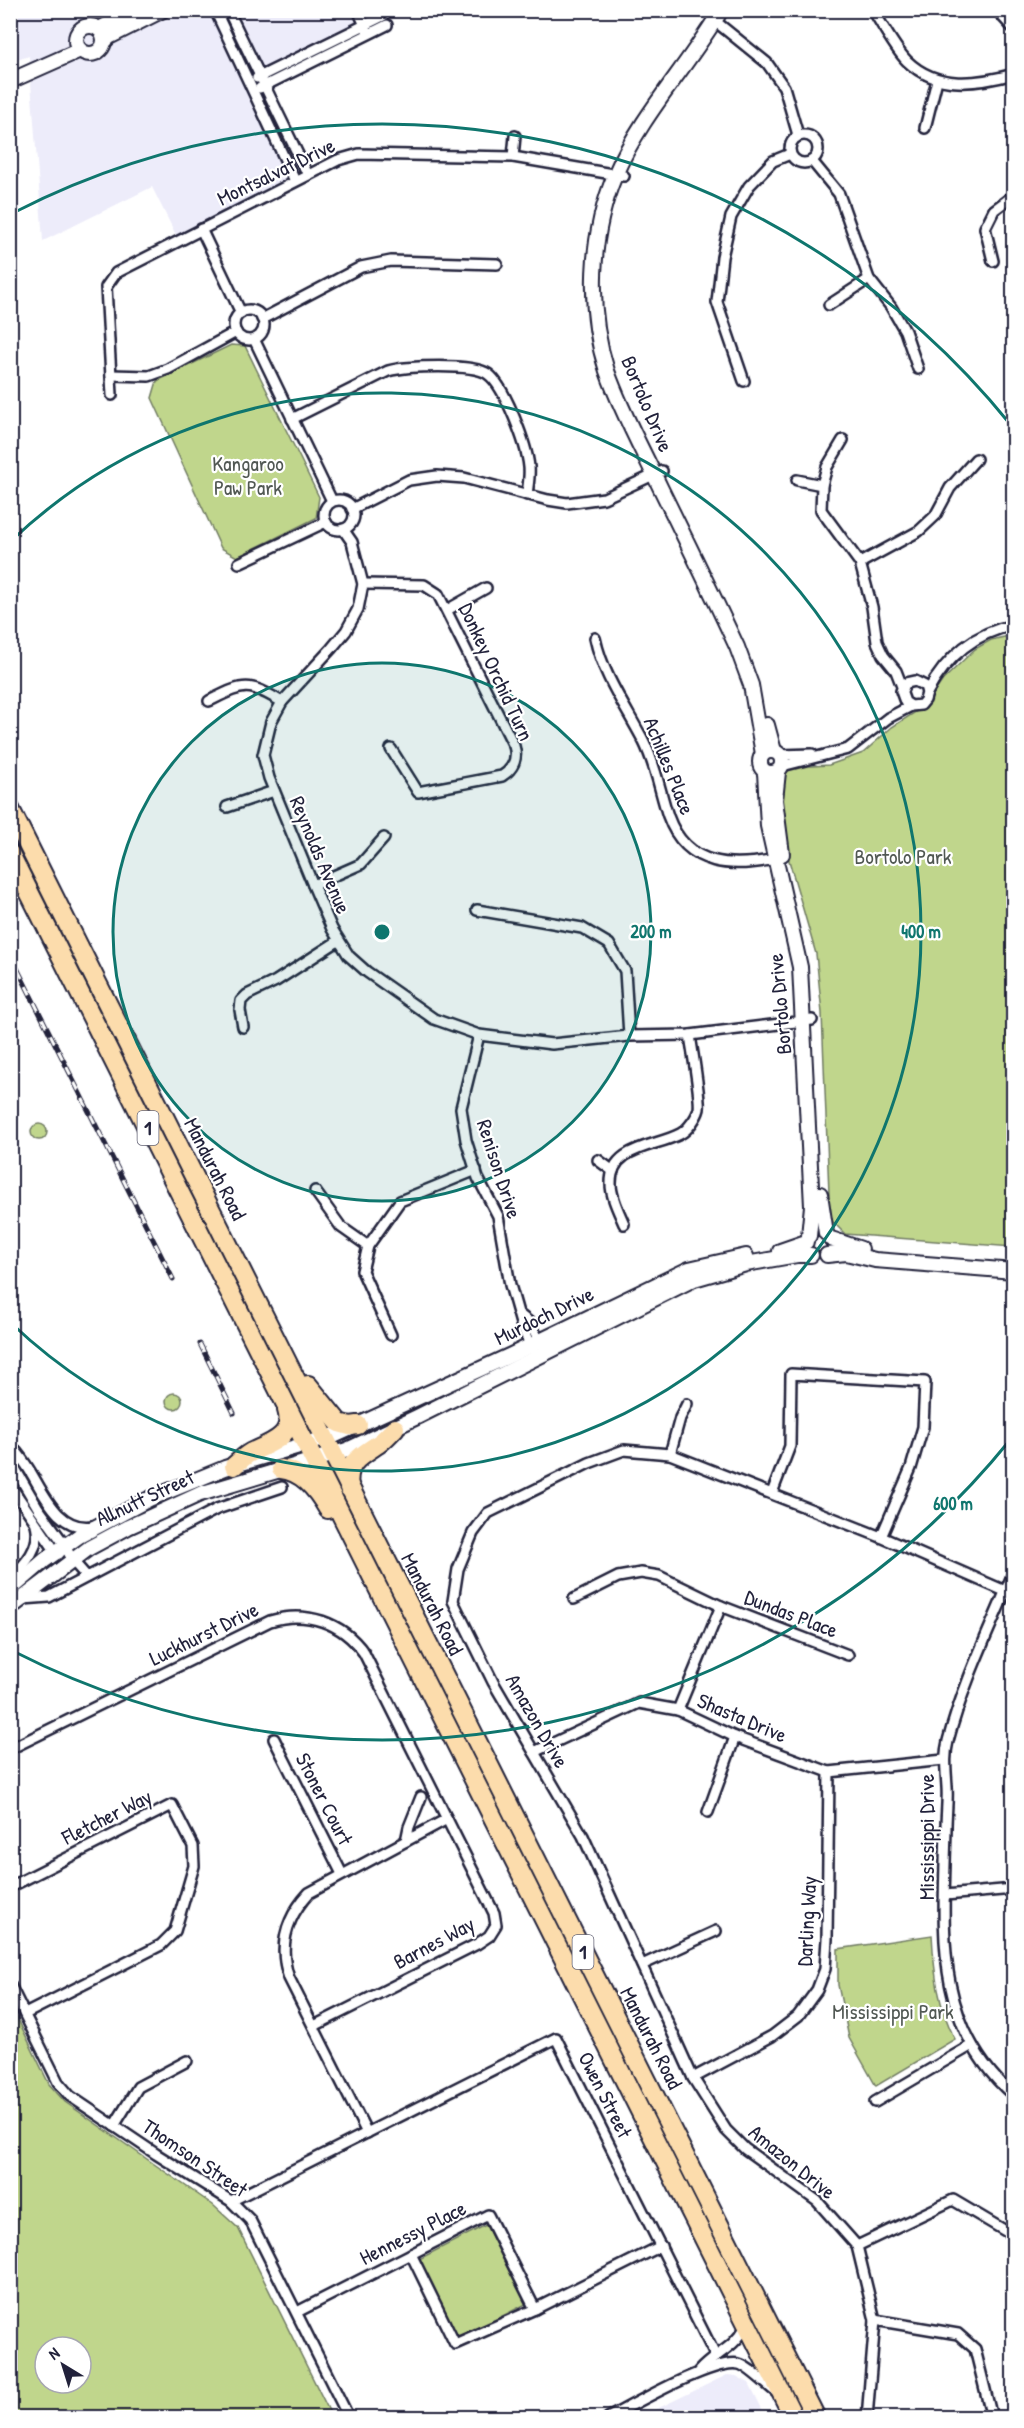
<svg xmlns="http://www.w3.org/2000/svg" width="1024" height="2428" font-family="'Patrick Hand',sans-serif">
	<rect width="100%" height="100%" fill="#fff"/>
	<filter id="ink" filterUnits="userSpaceOnUse"><feTurbulence type="fractalNoise" baseFrequency=".0167" numOctaves="2"/><feDisplacementMap in="SourceGraphic" scale="12" xChannelSelector="R" yChannelSelector="G"/><feConvolveMatrix kernelMatrix="1 2 1 2 8 2 1 2 1" color-interpolation-filters="sRGB"/></filter>
	<g filter="url(#ink)">
		<!-- built -->
		<g fill="#edecfa">
			<polygon points="365,10 376,25 267,77 314,176 180,243 152,187 43,241 29,56 11,62 10,11"/>
			<polygon points="727,2375 736,2376 749,2383 766,2417 640,2417"/>
		</g>
		<!-- green -->
		<g fill="#c0d68c" stroke="#717c64" stroke-width="1.5" fill-rule="evenodd">
			<polygon points="231,345 245,346 319,497 316,518 237,557 221,548 152,398 157,381"/>
			<polygon points="1013,635 1013,1247 845,1234 830,1219 822,1013 816,954 786,850 779,768 829,765 863,753 892,727 925,706 943,680 975,649 991,640"/>
			<circle cx="39" cy="1132" r="8"/>
			<circle cx="174" cy="1401" r="8"/>
			<path d="M932,1935C934,1972 938,2007 955,2039L876,2086L849,2038L838,1985V1949Z"/>
			<path d="M11,2005L49,2084L65,2102L213,2205L238,2228L332,2417H11ZM45,2347H81V2383H45Z"/>
			<polygon points="486,2225 526,2304 457,2339 417,2260"/>
		</g>
		<g fill="none" stroke-linecap="round" stroke-linejoin="round">
			<defs>
				<g id="street">
					<polyline points="215,10 295,181"/>
					<polyline points="228,10 308,175"/>
					<polyline points="358,10 367,30"/>
					<path d="M873,10C883,26 895,49 907,61C937,90 977,84 1014,74"/>
					<polyline points="1001,15 1014,29"/>
					<polyline points="715,21 767,63 784,87 798,135"/>
					<polyline points="257,78 383,16"/>
					<polyline points="260,88 387,25"/>
					<polyline points="925,128 937,80"/>
					<circle cx="804" cy="149" r="14"/>
					<polyline points="513,157 515,136"/>
					<polyline points="812,161 839,194 869,279 891,307 905,331 918,369"/>
					<polyline points="201,229 241,313"/>
					<polyline points="993,261 985,228 994,210 1014,195"/>
					<polyline points="829,305 869,279"/>
					<circle cx="249" cy="325" r="15"/>
					<polyline points="262,319 361,267 391,261 497,264"/>
					<polyline points="254,339 332,501"/>
					<polyline points="111,375 149,376 168,369 236,332"/>
					<polyline points="744,381 717,302 722,257 731,217 749,186 773,161 790,154"/>
					<polyline points="112,395 106,287 116,273 338,160 359,154 513,157 624,176"/>
					<path d="M292,419L388,371C406,366 473,363 488,374C505,386 527,446 529,467C530,476 528,485 527,495"/>
					<polyline points="843,440 827,467 822,485 821,510 860,563 872,607 877,642 883,655 896,671 903,689"/>
					<polyline points="797,480 822,485"/>
					<circle cx="339" cy="515" r="15"/>
					<polyline points="352,509 409,480 437,476 464,478 548,500 567,503 604,498 662,471"/>
					<polyline points="343,529 352,542 363,584 358,609 346,631 331,649 282,702 271,722 263,755 269,778 313,885 332,929 349,956 367,972 434,1019 479,1035 552,1044 629,1036 690,1035 812,1020"/>
					<polyline points="239,563 326,522"/>
					<polyline points="860,563 919,531 935,516 950,488 976,459"/>
					<path d="M363,584L424,585L438,594L514,746C518,759 513,769 502,776L418,792L391,749"/>
					<polyline points="447,610 486,588"/>
					<path d="M595,638C603,676 627,709 644,742C656,766 660,792 668,816C687,869 734,868 780,858"/>
					<path d="M927,693C946,657 973,633 1014,625"/>
					<path d="M209,701C244,684 247,681 282,702"/>
					<polyline points="780,755 812,754"/>
					<polyline points="782,766 848,749 888,718 911,706 921,705 925,700 927,693 925,686 915,681 906,683 901,691 905,702 911,706"/>
					<polyline points="227,807 274,791"/>
					<polyline points="313,885 361,864 384,838"/>
					<polyline points="477,910 582,928 609,944 625,971 629,1036"/>
					<polyline points="243,1027 240,1010 241,1001 247,995 276,981 338,941"/>
					<polyline points="479,1035 461,1108 466,1140 478,1178 498,1216 510,1285 522,1327 532,1349"/>
					<polyline points="598,1160 613,1171"/>
					<polyline points="315,1191 341,1227 368,1246"/>
					<path d="M624,1224C619,1212 611,1197 611,1184C610,1146 656,1147 680,1134C688,1130 697,1117 699,1109C701,1099 692,1049 690,1035"/>
					<polyline points="520,1315 530,1323 541,1344"/>
					<polyline points="391,1335 362,1271 368,1246 400,1201 476,1170"/>
					<path d="M10,1444C17,1452 24,1461 30,1471C44,1494 59,1532 93,1526"/>
					<polyline points="670,1454 680,1418 687,1404"/>
					<polyline points="10,1460 38,1508 65,1545 72,1560 87,1577"/>
					<polyline points="10,1485 56,1552 59,1554"/>
					<polyline points="772,1493 790,1446 791,1374 925,1382 923,1427 911,1468 881,1537"/>
					<path d="M1014,1571C991,1627 963,1683 948,1741C944,1757 946,1770 947,1787C948,1800 946,1814 946,1828C944,1926 931,2024 1014,2096"/>
					<path d="M10,1579C25,1564 42,1547 36,1524"/>
					<polyline points="23,1599 49,1597 217,1509 282,1487"/>
					<polyline points="574,1599 618,1577 641,1573 659,1576 721,1606 848,1655"/>
					<polyline points="678,1710 721,1606"/>
					<polyline points="274,1739 342,1874"/>
					<path d="M10,1749L270,1621C306,1610 342,1622 364,1653L494,1913L496,1925L489,1936L477,1944L314,2026"/>
					<polyline points="534,1752 639,1703 678,1710 735,1737 829,1772 944,1760"/>
					<polyline points="708,1812 735,1737"/>
					<polyline points="406,1841 409,1827 421,1797"/>
					<polyline points="10,1887 172,1805 193,1846 194,1866 175,1931 161,1945 25,2014"/>
					<polyline points="945,1895 1014,1889"/>
					<polyline points="642,1965 716,1931"/>
					<polyline points="10,1985 58,2082 70,2096 156,2154 231,2201 250,2220 349,2418"/>
					<polyline points="693,2078 772,2036 798,2016 817,1990 825,1969 827,1939 829,1772"/>
					<polyline points="875,2102 972,2045"/>
					<polyline points="114,2126 138,2087 187,2061"/>
					<path d="M367,2133L289,1978C278,1946 286,1918 309,1893L447,1819"/>
					<polyline points="231,2201 556,2038 716,2357"/>
					<polyline points="857,2246 953,2200 1014,2236"/>
					<polyline points="411,2254 455,2344 535,2309"/>
					<polyline points="297,2312 488,2215 535,2309 661,2246"/>
					<polyline points="875,2320 958,2334 975,2349 992,2418"/>
					<path d="M699,2371C716,2352 732,2351 747,2325"/>
					<path d="M608,2418C633,2405 714,2358 739,2364C748,2366 767,2385 776,2392"/>
					<polyline points="867,2418 875,2320 857,2246 817,2201 745,2149 726,2130 693,2078 583,1836 493,1682 453,1601 458,1569 473,1533 488,1513 589,1463 624,1450 670,1454 881,1537 1005,1591"/>
				</g>
				<g id="secondary">
					<path d="M721,10C688,66 641,115 615,175C590,235 587,309 607,371C621,411 642,449 660,487C686,540 712,593 737,647L751,685L763,754"/>
					<circle cx="90" cy="40" r="14"/>
					<polyline points="99,29 136,10"/>
					<polyline points="104,42 109,37 163,10"/>
					<polyline points="10,81 80,50"/>
					<polyline points="767,725 774,751"/>
					<circle cx="771" cy="762" r="11"/>
					<polyline points="765,772 768,826 800,967 812,1206 809,1236"/>
					<polyline points="778,772 775,800 782,854"/>
					<polyline points="820,1194 826,1233"/>
					<polyline points="831,1239 861,1249"/>
					<polyline points="780,1251 806,1242"/>
					<polyline points="827,1255 846,1253 875,1260 1014,1271"/>
					<polyline points="10,1590 45,1560 79,1536 149,1499 225,1468 336,1435 511,1355 689,1269 746,1256"/>
					<polyline points="10,1608 89,1548 128,1527 200,1494 347,1450 417,1417 694,1279 746,1264 797,1255 811,1255"/>
				</g>
				<g id="highway">
					<polyline points="10,809 816,2418"/>
					<polyline points="10,854 794,2418"/>
					<polyline points="308,1385 339,1423 350,1426 358,1425"/>
					<path d="M234,1466C240,1461 246,1454 254,1451C272,1443 295,1435 287,1410"/>
					<path d="M281,1469C302,1471 318,1491 328,1509"/>
					<path d="M349,1488C345,1463 360,1456 378,1444C384,1440 390,1433 395,1428"/>
				</g>
			</defs>
			<!-- street casing -->
			<use href="#street" stroke="#22223b" stroke-width="14"/>
			<!-- secondary casing -->
			<use href="#secondary" stroke="#22223b" stroke-width="18"/>
			<!-- highway casing -->
			<use href="#highway" stroke="#22223b" stroke-width="22"/>
			<!-- street -->
			<use href="#street" stroke="#fff" stroke-width="9"/>
			<!-- secondary -->
			<use href="#secondary" stroke="#fff" stroke-width="14"/>
			<!-- highway -->
			<use href="#highway" stroke="#fcdcac" stroke-width="18"/>
			<defs>
				<g id="rail">
					<polyline points="10,954 173,1279"/>
					<polyline points="200,1344 234,1413"/>
				</g>
			</defs>
			<!-- rail casing -->
			<use href="#rail" stroke="#22223b" stroke-width="5"/>
			<!-- rail -->
			<use href="#rail" stroke="#fff" stroke-width="3" stroke-dasharray="9" stroke-linecap="butt"/>
		</g>
	</g>
	<!-- distance rings -->
	<circle cx="382" cy="932" r="269" fill="#0f766e" fill-opacity=".12"/>
	<g fill="none" stroke="#0f766e" stroke-width="3">
		<circle cx="382" cy="932" r="269"/>
		<path d="M11 541A539 539 0 1 1 11 1323"/>
		<path d="M1010 1440A808 808 0 0 1 15 1652M15 212A808 808 0 0 1 1010 424"/>
	</g>
	<g text-anchor="middle" stroke-width="4.5" stroke-linejoin="round" paint-order="stroke">
		<!-- shield labels -->
		<g fill="#fff" stroke="#646476" stroke-width="1.5">
			<rect x="137.5" y="1111" width="21" height="34" rx="4.5"/>
			<rect x="572.5" y="1935" width="21" height="34" rx="4.5"/>
		</g>
		<g font-size="20" font-weight="bold" fill="#22223b">
			<text x="148" y="1135">1</text>
			<text x="583" y="1959">1</text>
		</g>
		<!-- street labels -->
		<g font-size="21" fill="#22223b" stroke="#fff">
			<text transform="translate(276 172) rotate(-26)" y="7">Montsalvat Drive</text>
			<text transform="translate(647 404) rotate(67)" y="7">Bortolo Drive</text>
			<text transform="translate(496 672) rotate(65)" y="7">Donkey Orchid Turn</text>
			<text transform="translate(669 766) rotate(68)" y="7">Achilles Place</text>
			<text transform="translate(320 855) rotate(67)" y="7">Reynolds Avenue</text>
			<text transform="translate(780 1004) rotate(-95)" y="7">Bortolo Drive</text>
			<text transform="translate(215 1169) rotate(63)" y="7">Mandurah Road</text>
			<text transform="translate(499 1169) rotate(72)" y="7">Renison Drive</text>
			<text transform="translate(544 1316) rotate(-26)" y="7">Murdoch Drive</text>
			<text transform="translate(145 1498) rotate(-25)" y="7">Allnutt Street</text>
			<text transform="translate(432 1604) rotate(63)" y="7">Mandurah Road</text>
			<text transform="translate(791 1614) rotate(21)" y="7">Dundas Place</text>
			<text transform="translate(204 1634) rotate(-26)" y="7">Luckhurst Drive</text>
			<text transform="translate(742 1718) rotate(23)" y="7">Shasta Drive</text>
			<text transform="translate(537 1721) rotate(60)" y="7">Amazon Drive</text>
			<text transform="translate(324 1799) rotate(63)" y="7">Stoner Court</text>
			<text transform="translate(107 1817) rotate(-27)" y="7">Fletcher Way</text>
			<text transform="translate(927 1837) rotate(-90)" y="7">Mississippi Drive</text>
			<text transform="translate(807 1921) rotate(-87)" y="7">Darling Way</text>
			<text transform="translate(434 1943) rotate(-28)" y="7">Barnes Way</text>
			<text transform="translate(651 2038) rotate(63)" y="7">Mandurah Road</text>
			<text transform="translate(605 2095) rotate(63)" y="7">Owen Street</text>
			<text transform="translate(195 2158) rotate(34)" y="7">Thomson Street</text>
			<text transform="translate(792 2162) rotate(39)" y="7">Amazon Drive</text>
			<text transform="translate(413 2233) rotate(-27)" y="7">Hennessy Place</text>
		</g>
		<!-- park labels -->
		<g font-size="21" fill="#515853" stroke="#fff">
			<text x="248" y="471">Kangaroo<tspan x="248" dy="24">Paw Park</tspan></text>
			<text x="903" y="864">Bortolo Park</text>
			<text x="893" y="2019">Mississippi Park</text>
		</g>
	</g>
	<circle cx="382" cy="932" r="9" fill="#0f766e" stroke="#fff" stroke-width="3"/>
	<g font-size="18" text-anchor="middle" font-weight="bold" fill="#0f766e" stroke="#fff" stroke-width="4.5" stroke-linejoin="round" paint-order="stroke">
		<text x="651" y="938">200 m</text>
		<text x="921" y="938">400 m</text>
		<text x="953" y="1510">600 m</text>
	</g>
	<!-- margin -->
	<rect width="1024" height="2428" fill="none" stroke="#fff" stroke-width="36"/>
	<rect x="18" y="18" width="988" height="2392" fill="none" stroke="#22223b" stroke-width="2" filter="url(#ink)"/>
	<!-- north arrow -->
	<g transform="translate(63 2365) rotate(322)"><circle r="28" fill="#ffffff" stroke="#a7a7b1" stroke-width="1.5"/>
	<path d="M0-4.5L10 22L0 15L-10 22Z" fill="#22223b"/>
	<text y="-9" font-size="16" font-weight="bold" text-anchor="middle" fill="#22223b">N</text>
	</g>
</svg>
